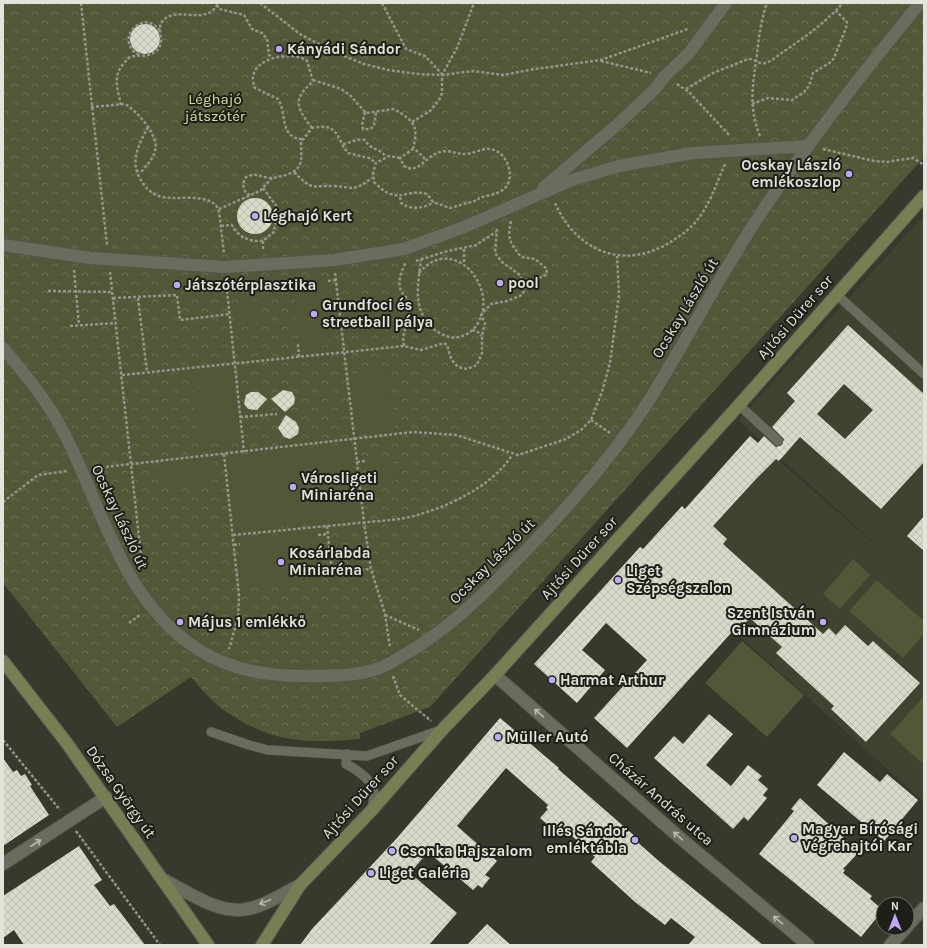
<svg xmlns="http://www.w3.org/2000/svg" width="927" height="948" font-family="Karla,sans-serif">
	<defs>
		<pattern id="park-crowns" width="20" height="18" patternUnits="userSpaceOnUse"><rect width="20" height="18" fill="#515737"/><path d="M2 6a3 3 0 1 1 6 0M12 15a3 3 0 1 1 6 0" fill="none" stroke="#6a6f53"/></pattern>
		<pattern id="building-cross-hatch" width="8" height="8" patternUnits="userSpaceOnUse"><rect width="8" height="8" fill="#d7dbca"/><path d="M0 0l8 8M0 8l8-8" fill="none" stroke="#babdaf"/></pattern>
	</defs>
	<rect width="100%" height="100%" fill="#36392b"/>
	<!-- built -->
	<polygon fill="#3f432f" points="924,215 924,802 643,549 682,506 685,508 750,436 892,559 738,420"/>
	<!-- park -->
	<path fill="url(#park-crowns)" d="M3,3H924V157L430,707L360,733V739C311,743 276,744 233,716C228,713 221,709 216,704C207,696 199,686 191,677L117,727L3,583Z"/>
	<!-- pitch -->
	<g fill="#515737">
		<path d="M511,222C506,237 512,245 520,257L535,259L534,263H516C506,255 493,229 511,222Z"/>
		<polygon points="497,268 505,277 512,279 515,286 511,294 500,299 493,296 484,281 490,270"/>
		<polygon points="328,280 335,344 300,348 293,283"/>
		<polygon points="258,301 260,325 236,328 233,304"/>
		<polygon points="233,367 241,441 199,445 191,371"/>
		<polygon points="389,369 389,377 393,376 394,388 390,388 393,410 397,410 398,421 394,422 395,429 357,433 351,374"/>
		<polygon points="352,444 360,518 235,532 227,457"/>
		<polygon points="392,456 395,481 368,484 365,459"/>
		<polygon points="213,458 216,480 161,485 159,464"/>
		<polygon points="318,532 323,579 243,586 239,539"/>
		<polygon points="853,559 870,575 840,609 823,594"/>
		<polygon points="877,580 924,621 924,634 903,658 849,611"/>
		<polygon points="742,641 804,695 767,737 705,683"/>
		<polygon points="924,696 924,765 890,734"/>
	</g>
	<!-- building -->
	<g fill="url(#building-cross-hatch)" fill-rule="evenodd">
		<circle cx="145" cy="39" r="15"/>
		<circle cx="255" cy="216" r="18"/>
		<path d="M848,325L924,394V462L881,509L800,437L779,461L776,459L756,479L713,526L727,539L723,544L823,634L829,628L836,635L845,625L868,646L873,641L920,683L866,742L831,709L834,706L776,653L782,647L750,618L744,624L741,622L627,748L594,718L647,660L606,623L582,650L605,670L577,703L534,664L640,547L643,549L682,506L685,509L750,436L758,443L764,436L776,447L782,445L784,439L772,427L795,401L787,393ZM844,384L873,410L845,439L817,414Z"/>
		<polygon points="283,390 292,392 295,398 294,404 285,412 271,399"/>
		<polygon points="251,392 258,392 267,399 257,410 248,409 244,404 246,395"/>
		<polygon points="286,415 296,422 299,428 298,434 290,439 284,437 278,428"/>
		<polygon points="924,516 924,551 907,536"/>
		<polygon points="709,714 733,734 706,765 731,786 748,765 762,776 758,780 768,789 763,795 767,798 748,821 744,817 733,829 654,758 674,736 683,744"/>
		<polygon points="500,718 559,768 558,769 637,838 635,840 660,862 763,945 688,945 695,937 671,918 665,925 635,902 591,862 595,857 571,835 568,838 557,829 555,831 540,818 548,809 546,808 548,805 506,768 457,826 497,861 485,875 490,878 482,888 478,885 473,890 428,852 410,873 457,913 429,945 300,945 312,929 397,838"/>
		<polygon points="844,752 880,782 887,774 918,800 884,841 817,785"/>
		<polygon points="3,758 13,772 17,770 21,776 25,774 32,785 30,786 49,815 3,846"/>
		<polygon points="800,798 859,852 843,869 845,870 843,873 872,896 870,899 883,910 861,937 759,854 794,811 791,809"/>
		<polygon points="79,846 102,880 94,885 110,906 114,904 145,945 24,945 14,930 3,938 3,896"/>
		<polygon points="487,924 511,945 467,945"/>
	</g>
	<g fill="none" stroke-linecap="round" stroke-linejoin="round">
		<defs>
			<g id="lane">
				<polyline points="836,294 924,374"/>
				<polyline points="739,405 778,441"/>
				<polyline points="211,732 249,745 268,750 367,756 441,730"/>
				<path d="M347,754L346,764C356,769 374,781 374,793C374,799 373,804 372,810"/>
			</g>
			<g id="street">
				<polyline points="544,187 618,124 655,89 664,77 689,53 726,3"/>
				<polyline points="3,245 90,258 225,267 334,260 404,249 464,227 572,180 619,166 693,153 809,146"/>
				<path d="M3,348C26,375 49,403 65,435C102,507 119,589 186,641C220,667 257,675 299,676C325,676 352,677 377,669C386,666 394,661 402,656C436,637 464,613 491,586C548,529 604,470 648,402C687,340 720,274 761,213C810,140 864,71 920,3"/>
				<polyline points="495,675 679,837 808,945"/>
				<polyline points="3,864 106,797"/>
				<path d="M164,880C188,892 219,915 247,909C265,906 284,893 300,885"/>
				<polyline points="907,926 924,908"/>
				<polyline points="890,945 906,928"/>
			</g>
			<g id="secondary">
				<polyline points="3,661 66,742 208,945"/>
				<polyline points="262,945 300,885 372,810 443,729 495,675 739,405 924,196"/>
			</g>
		</defs>
		<!-- lane casing -->
		<use href="#lane" stroke="#54574b" stroke-width="10"/>
		<!-- street casing -->
		<use href="#street" stroke="#54574b" stroke-width="14"/>
		<!-- secondary casing -->
		<use href="#secondary" stroke="#54574b" stroke-width="14"/>
		<!-- path -->
		<g stroke="#93968a" stroke-width="2.5" stroke-dasharray="3 2" stroke-linecap="butt">
			<polyline points="81,3 107,245"/>
			<polyline points="260,3 300,34 334,52 364,64 388,70 418,74 442,75 473,71 503,75 535,69 601,60 688,29"/>
			<polyline points="382,3 406,49 425,56 442,74"/>
			<polyline points="217,5 219,9 244,15 252,29 262,33 267,39 269,55 272,58"/>
			<path d="M139,55C112,40 144,7 160,31"/>
			<polyline points="601,61 651,73"/>
			<path d="M313,80L341,89L350,95L366,113L394,109C414,121 419,125 413,149"/>
			<polyline points="677,84 689,92 730,136"/>
			<path d="M686,89L713,73L748,59C754,58 759,65 765,63C771,62 778,55 783,52C805,37 826,22 843,3"/>
			<polyline points="752,104 768,98 792,100 804,92 809,86 813,73 831,62 834,58 846,28 847,22 836,11"/>
			<path d="M121,105C116,83 112,73 130,57C139,54 147,58 155,52C170,42 149,24 170,16C185,10 209,24 218,3"/>
			<path d="M91,107L125,104C133,109 140,116 146,124C160,144 159,152 142,171H137"/>
			<polyline points="365,112 362,125 363,129 370,129 374,126 376,112"/>
			<polyline points="412,122 430,111 439,100 442,93 442,75 457,48 474,3"/>
			<path d="M148,127C139,144 129,162 141,180C145,187 150,193 159,196C174,202 212,190 219,211L224,254"/>
			<path d="M760,136C748,106 753,85 757,54C759,37 761,19 767,3"/>
			<path d="M302,139C279,138 287,112 278,99L255,88C242,59 292,49 307,61L313,81C310,85 305,88 302,93C293,106 305,118 312,128"/>
			<path d="M343,144C351,143 358,138 365,140C370,150 380,148 385,156"/>
			<polyline points="823,149 874,161 887,162 913,158 924,165"/>
			<path d="M400,158L389,156L376,163L373,173L374,182C399,207 402,188 427,194L433,202C425,209 410,210 401,203L400,197"/>
			<path d="M425,159L417,151L413,149L400,158L404,166C417,175 425,158 437,153C448,148 456,155 467,154C475,153 482,148 491,149C507,152 516,176 505,188C498,195 487,195 479,198L478,200L450,208L433,202"/>
			<path d="M294,172C314,192 310,185 335,186C355,188 354,191 372,178"/>
			<polyline points="263,188 277,207"/>
			<path d="M250,195L246,193C243,187 242,183 246,177C255,172 261,177 270,178C275,178 281,176 286,175C305,169 301,158 301,142L312,128C340,122 336,139 348,153L369,158L376,163"/>
			<path d="M555,203C577,253 626,271 672,241C682,235 691,228 698,219C710,204 717,182 725,164"/>
			<polyline points="219,209 260,191 272,178"/>
			<path d="M511,221C507,240 510,242 521,257L535,259L547,269L546,275L523,284"/>
			<path d="M221,226L232,225C238,237 249,242 263,241L274,232L277,213"/>
			<polyline points="263,241 263,251"/>
			<polyline points="464,249 464,264"/>
			<polyline points="416,261 444,252 476,245 496,232"/>
			<polyline points="74,270 79,325"/>
			<polyline points="110,272 142,565"/>
			<polyline points="335,273 364,522 371,569 385,614 390,647"/>
			<path d="M419,273C454,231 502,291 476,326C458,349 430,334 421,311C415,296 419,276 421,260"/>
			<polyline points="226,281 244,452"/>
			<polyline points="328,281 336,280"/>
			<polyline points="48,291 113,292"/>
			<polyline points="113,298 177,295 180,320 230,314"/>
			<polyline points="138,298 147,372"/>
			<polyline points="70,326 116,323"/>
			<polyline points="472,330 478,332 481,336"/>
			<path d="M404,346L403,338L405,329L410,320L408,299C395,289 399,276 406,262"/>
			<polyline points="299,357 298,345 300,344"/>
			<polyline points="122,375 404,346 421,350 444,343 447,345 451,359 458,367 467,369 477,365 482,353 482,336 485,323 481,315 491,304 507,301 522,295 525,289 520,275 502,262 495,253 497,229"/>
			<polyline points="240,417 277,414"/>
			<polyline points="591,420 610,433"/>
			<polyline points="224,454 239,596 238,618 229,649"/>
			<polyline points="357,462 365,461"/>
			<polyline points="96,468 413,432 456,435 518,455 566,439 581,430 591,420 602,392 610,363 619,295 617,256"/>
			<polyline points="359,483 368,482"/>
			<polyline points="3,502 38,475 67,471"/>
			<polyline points="327,526 332,572 371,569"/>
			<path d="M233,535L400,519C438,512 491,489 512,455"/>
			<polyline points="318,535 328,534"/>
			<polyline points="234,545 240,544"/>
			<polyline points="385,615 419,630"/>
			<polyline points="129,623 140,615"/>
			<polyline points="393,676 400,695 431,721"/>
			<polyline points="3,740 60,810"/>
			<polyline points="76,831 160,945"/>
		</g>
		<!-- lane -->
		<use href="#lane" stroke="#6a6d5e" stroke-width="9"/>
		<!-- street -->
		<use href="#street" stroke="#6a6d5e" stroke-width="12"/>
		<!-- secondary -->
		<use href="#secondary" stroke="#777e54" stroke-width="12"/>
	</g>
	<!-- one-way arrows -->
	<defs><path id="oneway-shaft" d="M-6 0H5M1.5-3L5.5 0L1.5 3" fill="none" stroke-width="1.6" stroke-linecap="round" stroke-linejoin="round"/></defs>
	<g stroke="#b8baaf">
		<use href="#oneway-shaft" transform="translate(539 713) rotate(-139)"/>
		<use href="#oneway-shaft" transform="translate(678 836) rotate(-139)"/>
		<use href="#oneway-shaft" transform="translate(36 843) rotate(-33)"/>
		<use href="#oneway-shaft" transform="translate(265 902) rotate(158)"/>
		<use href="#oneway-shaft" transform="translate(778 920) rotate(-140)"/>
	</g>
	<!-- markers -->
	<g fill="#bfa9f4" stroke="#1e1f19" stroke-width="1.5">
		<circle cx="279" cy="49" r="4"/>
		<circle cx="849" cy="174" r="4"/>
		<circle cx="255" cy="216" r="4"/>
		<circle cx="500" cy="283" r="4"/>
		<circle cx="177" cy="285" r="4"/>
		<circle cx="314" cy="314" r="4"/>
		<circle cx="293" cy="487" r="4"/>
		<circle cx="281" cy="562" r="4"/>
		<circle cx="618" cy="580" r="4"/>
		<circle cx="180" cy="622" r="4"/>
		<circle cx="823" cy="622" r="4"/>
		<circle cx="552" cy="680" r="4"/>
		<circle cx="498" cy="737" r="4"/>
		<circle cx="794" cy="838" r="4"/>
		<circle cx="635" cy="840" r="4"/>
		<circle cx="392" cy="851" r="4"/>
		<circle cx="371" cy="873" r="4"/>
	</g>
	<g text-anchor="middle" stroke-width="4" stroke-linejoin="round" paint-order="stroke">
		<!-- poi labels -->
		<g font-size="15" font-weight="bold" fill="#e2e4db" stroke="#1e1f19" text-anchor="start">
			<text x="287" y="54">Kányádi Sándor</text>
			<text x="841" y="170" text-anchor="end">Ocskay László<tspan x="841" dy="17">emlékoszlop</tspan></text>
			<text x="263" y="221">Léghajó Kert</text>
			<text x="508" y="288">pool</text>
			<text x="185" y="290">Játszótérplasztika</text>
			<text x="322" y="310">Grundfoci és<tspan x="322" dy="17">streetball pálya</tspan></text>
			<text x="301" y="483">Városligeti<tspan x="301" dy="17">Miniaréna</tspan></text>
			<text x="289" y="558">Kosárlabda<tspan x="289" dy="17">Miniaréna</tspan></text>
			<text x="626" y="576">Liget<tspan x="626" dy="17">Szépségszalon</tspan></text>
			<text x="815" y="618" text-anchor="end">Szent István<tspan x="815" dy="17">Gimnázium</tspan></text>
			<text x="188" y="627">Május 1 emlékkő</text>
			<text x="560" y="685">Harmat Arthur</text>
			<text x="506" y="742">Müller Autó</text>
			<text x="802" y="834">Magyar Bírósági<tspan x="802" dy="17">Végrehajtói Kar</tspan></text>
			<text x="627" y="836" text-anchor="end">Illés Sándor<tspan x="627" dy="17">emléktábla</tspan></text>
			<text x="400" y="856">Csonka Hajszalom</text>
			<text x="379" y="878">Liget Galéria</text>
		</g>
		<!-- park labels -->
		<g font-size="15" fill="#d3e199" stroke="#1e1f19">
			<text x="215" y="104">Léghajó<tspan x="215" dy="17">játszótér</tspan></text>
		</g>
		<!-- street labels -->
		<g font-size="15" fill="#e2e4db" stroke="#1e1f19">
			<text transform="translate(685 308) rotate(-59)" y="5">Ocskay László út</text>
			<text transform="translate(795 317) rotate(-49)" y="5">Ajtósi Dürer sor</text>
			<text transform="translate(120 517) rotate(65)" y="5">Ocskay László út</text>
			<text transform="translate(579 558) rotate(-48)" y="5">Ajtósi Dürer sor</text>
			<text transform="translate(492 561) rotate(-45)" y="5">Ocskay László út</text>
			<text transform="translate(121 792) rotate(55)" y="5">Dózsa György út</text>
			<text transform="translate(360 797) rotate(-48)" y="5">Ajtósi Dürer sor</text>
			<text transform="translate(661 799) rotate(41)" y="5">Cházár András utca</text>
		</g>
	</g>
	<!-- border -->
	<rect width="927" height="948" fill="none" stroke="#e2e4db" stroke-width="8"/>
	<!-- north arrow -->
	<g transform="translate(895 916)"><circle r="19" fill="#1e1f19" stroke="#6c6e67"/>
	<path d="M0-3L7 15L0 10L-7 15Z" fill="#bfa9f4"/>
	<text y="-6" font-size="11" font-weight="bold" text-anchor="middle" fill="#e2e4db">N</text>
	</g>
</svg>
